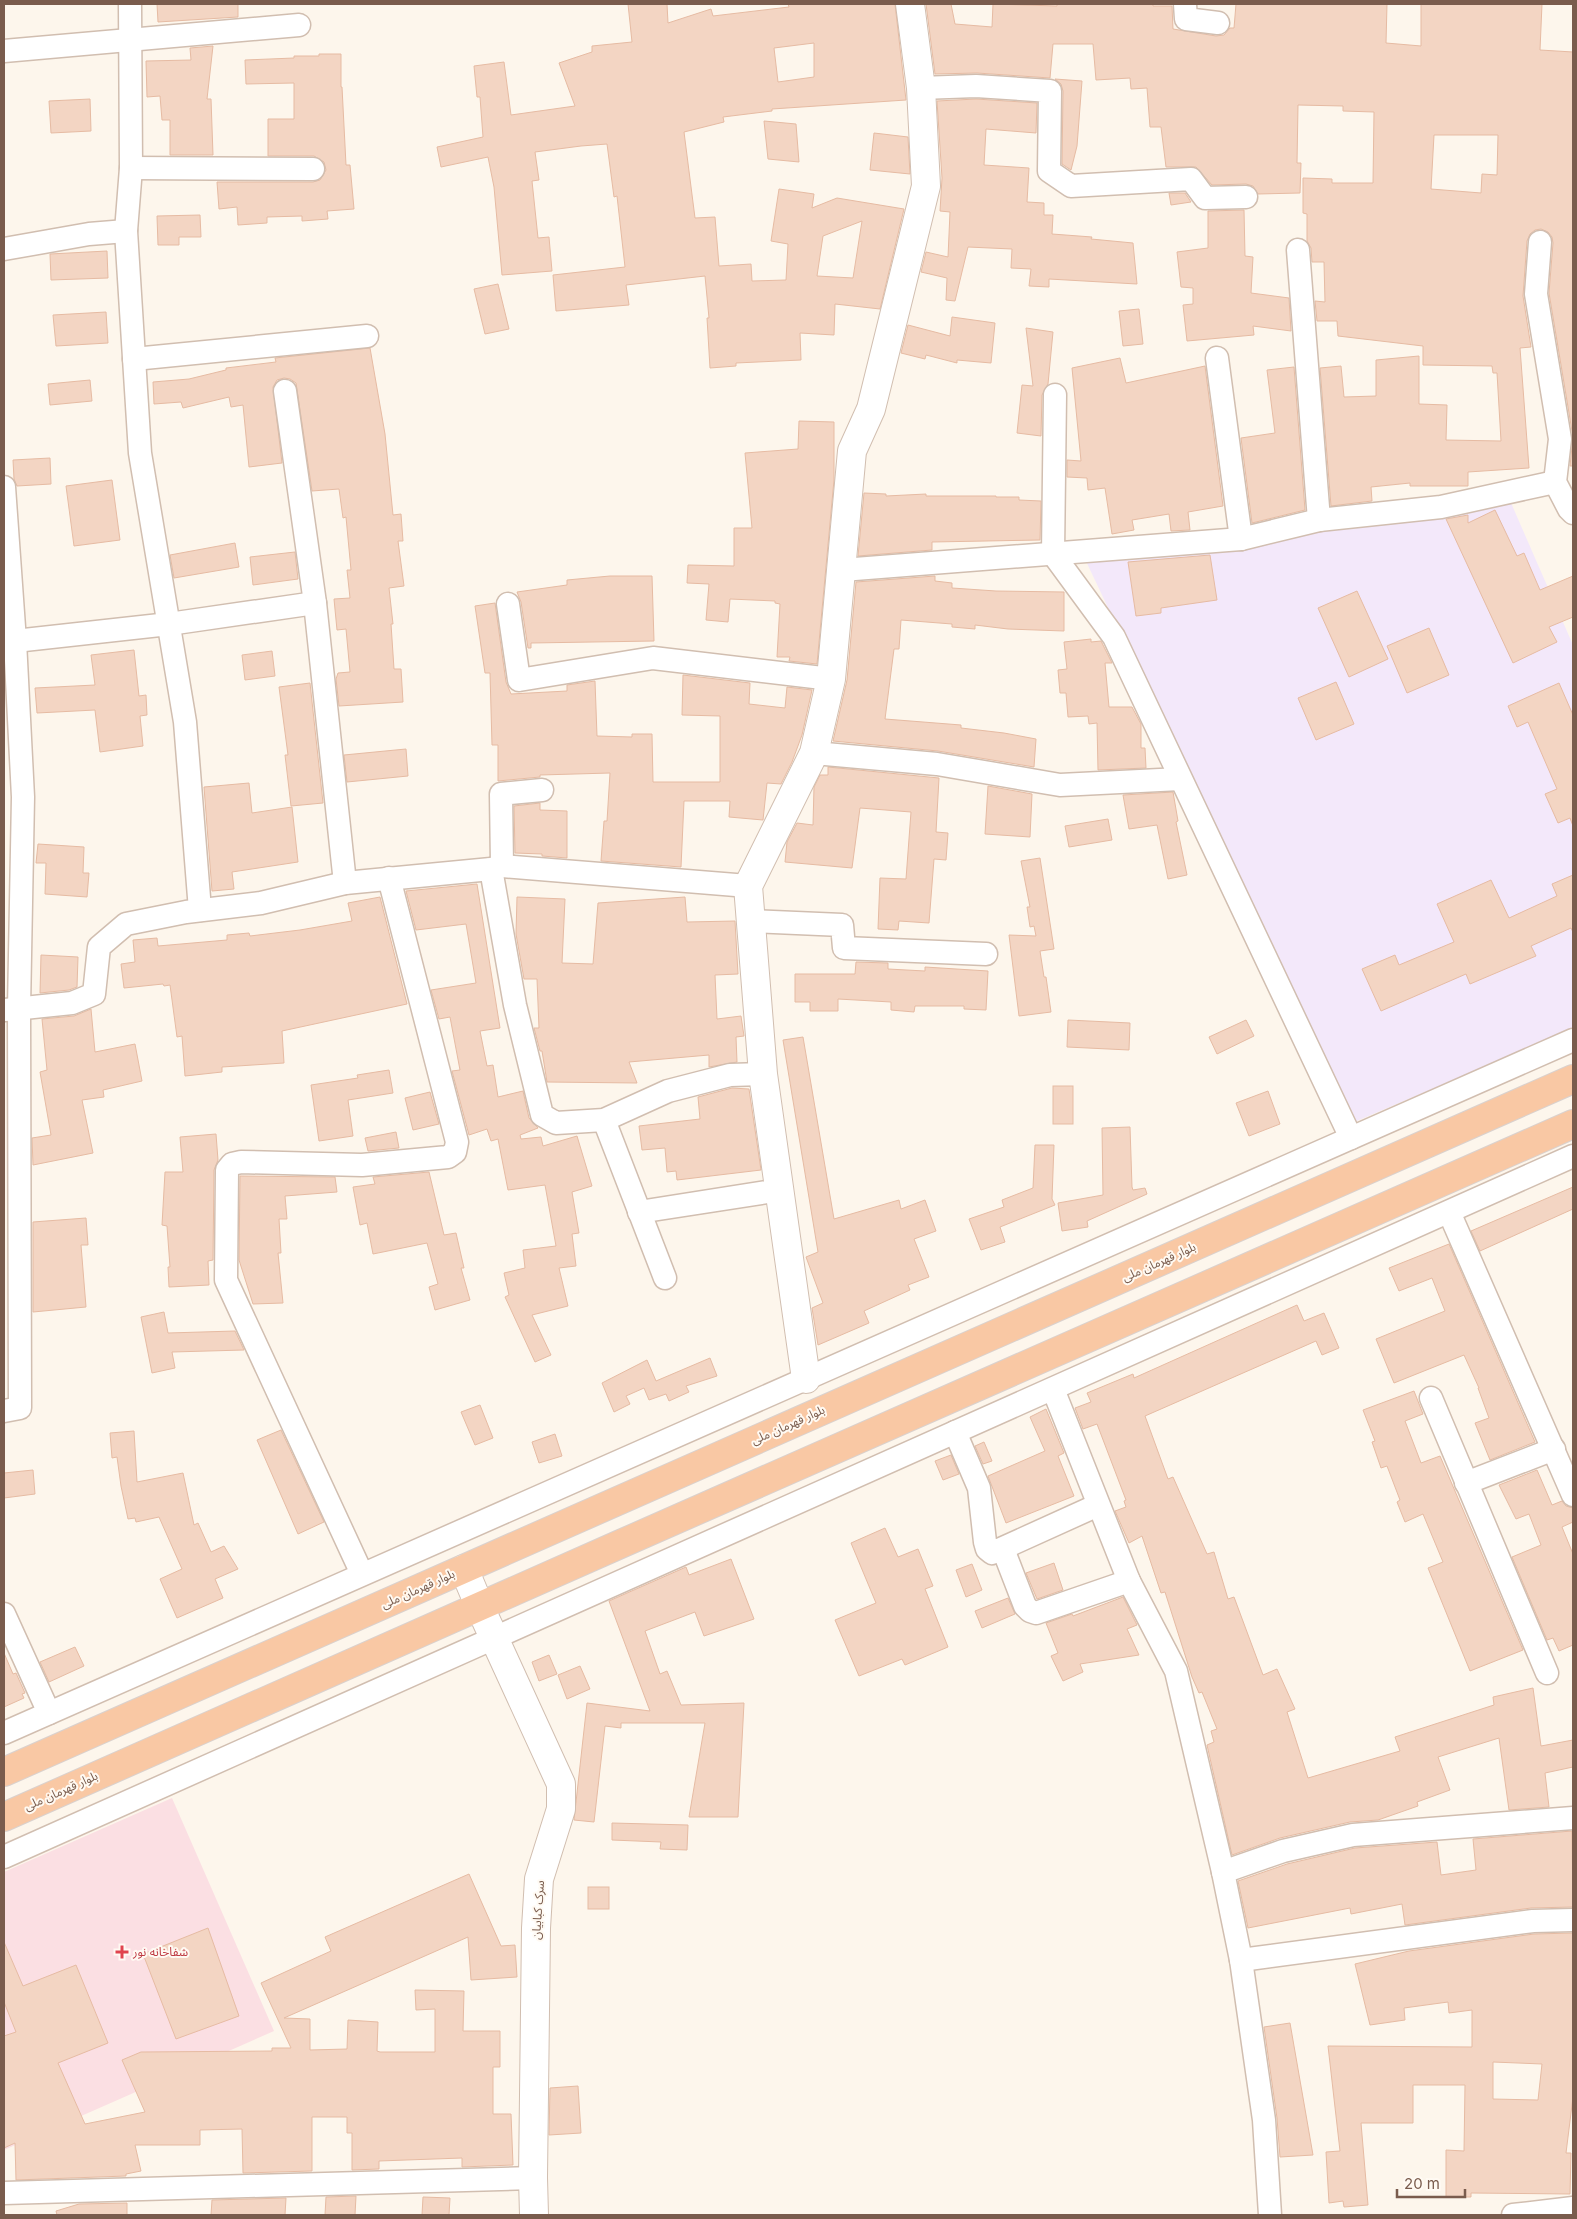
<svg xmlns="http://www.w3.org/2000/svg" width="1577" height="2219" font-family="Inter,'Noto Sans Arabic',sans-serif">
	<rect width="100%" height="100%" fill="#fdf6ec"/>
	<!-- education -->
	<polygon fill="#f3e8fa" points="1508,496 1573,645 1573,1029 1352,1123 1084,557"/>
	<!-- medical -->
	<polygon fill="#fbdfe3" points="172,1798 274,2031 4,2150 4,1872"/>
	<!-- building -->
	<g fill="#f3d5c3" stroke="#e6bba3" fill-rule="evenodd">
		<polygon points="157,4 238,4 238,17 158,22"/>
		<path d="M628,4H667L668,23L711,9L713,16L789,7L788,4H895L906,100L772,109V111L723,117L724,122L684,132L695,218L715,217L719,266L751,264L752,281L786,280L788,244L771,241L779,189L814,194L812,208L837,198L904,209L880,309L835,304L834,335L800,333L801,360L736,363V366L710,368L707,318H709L705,276L626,285L629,305L556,311L553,275L625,267L617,196L614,197L607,144L581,146L535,152L539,180L532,181L538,238L549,237L552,271L502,275L494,187L488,157L441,167L437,147L483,137L480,97H477L474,66L504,62L511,115L575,106L559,63L592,52V46L632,42ZM814,43V77L778,82L774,48ZM862,221L853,278L817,276L823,236Z"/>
		<path d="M926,4H951L955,24L992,27L993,4L1057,6V4H1153V6H1172L1173,29L1216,36L1224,35L1230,28H1234L1236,4H1387L1386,43L1421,46V4H1542L1540,50L1573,52V466H1570L1573,437L1549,293L1553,243L1552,237L1548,232L1541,229L1535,230L1530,234L1527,241L1523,296L1531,347L1520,348L1529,468L1468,472V486H1410V483L1371,487L1372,501L1331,506L1320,368L1341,366L1344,397L1376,396V360L1419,356V404L1447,405L1446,440L1501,441L1497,373H1493L1492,366L1423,365V346L1338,336L1337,321H1317L1315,301L1325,302L1324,262H1312L1311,248L1307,241V214L1303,213V178L1332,179V183H1373L1374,112L1343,111V106L1298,105L1297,163H1301L1300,193L1258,194L1253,186L1246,184L1212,185L1196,167H1166L1161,127H1150L1147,88L1131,89L1130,78L1096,80L1093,44H1053L1050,78L977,73L935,74ZM1434,135H1498L1497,175L1482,174L1481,193L1431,189Z"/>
		<polygon points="213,46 207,99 211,99 213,155 170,155 170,120 162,120 160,96 147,97 146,61 191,60 190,48"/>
		<polygon points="319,54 341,54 341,87 342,87 346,165 350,165 354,209 327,211 328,219 302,221 302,216 267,217 267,223 238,225 237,207 219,209 217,182 313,182 320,180 326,170 324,162 314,156 268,156 268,119 294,119 294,83 246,84 245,60 294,58 294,56 319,56"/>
		<polygon points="1055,79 1082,81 1077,146 1071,170 1062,164 1063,91 1061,84"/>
		<polygon points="90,99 91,131 51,133 49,101"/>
		<polygon points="976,99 1037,103 1036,133 986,129 984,165 1029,168 1027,202 1044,203 1044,215 1053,215 1052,234 1092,237 1091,239 1133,243 1137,284 1049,279 1049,287 1029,286 1031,269 1011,268 1012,249 968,247 955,301 946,300 947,278 921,272 926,252 948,257 950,212 940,211 942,178 937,101"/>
		<polygon points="764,121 796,124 799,162 768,159"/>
		<polygon points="874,133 908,137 910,174 870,170"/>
		<polygon points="1169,193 1185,193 1191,202 1171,205"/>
		<polygon points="1244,210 1245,256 1253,257 1251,293 1289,298 1291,331 1253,326 1254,335 1187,341 1183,305 1193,304 1193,288 1181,287 1177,252 1208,248 1208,211"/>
		<polygon points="200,215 201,237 179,237 179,245 158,245 157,216"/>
		<polygon points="107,251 108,278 51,280 50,254"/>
		<polygon points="498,284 509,329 485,334 474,289"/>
		<polygon points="1139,309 1143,344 1123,346 1119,311"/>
		<polygon points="106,312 108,343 56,346 53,315"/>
		<polygon points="952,317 995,323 991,363 957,360 957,363 926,355 925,359 901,353 908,325 950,336"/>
		<polygon points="1026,328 1053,332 1048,384 1042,395 1041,436 1017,433 1022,385 1033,386"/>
		<polygon points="370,348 385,434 393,515 401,514 403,541 398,541 404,586 389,588 393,624 391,624 394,669 401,669 403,702 339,706 336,679 338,673 350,672 346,629 337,630 334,599 350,598 347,570 351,570 346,517 343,518 339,489 312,491 296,383 290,379 284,378 277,380 273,387 282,463 249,467 243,405 231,407 229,397 183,408 181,402 154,404 153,382 189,379 226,370 226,368 276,362 275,358"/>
		<polygon points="1120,358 1126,383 1205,366 1223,506 1188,512 1190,530 1171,531 1169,514 1132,520 1134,530 1112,534 1105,488 1088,490 1087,478 1067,477 1067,460 1081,461 1072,368"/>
		<polygon points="1294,367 1305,510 1252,523 1241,438 1275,433 1267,370"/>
		<polygon points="90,380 92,401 50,405 48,384"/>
		<polygon points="799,421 834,422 834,480 817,664 789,661 790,657 777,657 780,604 775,603 775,601 730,599 728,622 706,620 709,584 687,583 688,565 734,566 734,528 752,528 745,453 798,449"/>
		<polygon points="50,458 51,484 17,486 14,479 13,460"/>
		<polygon points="112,480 120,540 74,546 66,486"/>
		<polygon points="864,493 886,494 886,496 926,494 926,496 996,496 996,497 1019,497 1019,500 1041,501 1040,540 932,542 932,550 858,556"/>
		<polygon points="1495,510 1517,556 1524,553 1540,590 1573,576 1573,617 1549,627 1557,642 1513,663 1446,519 1468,515 1468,523"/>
		<polygon points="235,543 239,567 174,578 170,555"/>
		<polygon points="295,552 298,579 253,585 250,557"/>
		<polygon points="1210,555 1217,600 1161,608 1161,613 1136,616 1128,562"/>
		<polygon points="610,576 652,576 654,641 531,643 531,648 528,648 521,602 517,592 567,585 567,580"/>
		<polygon points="935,576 935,581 952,583 952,588 996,591 1064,592 1064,631 1008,629 975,625 975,629 952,627 952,624 901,620 899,649 894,649 885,719 961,725 961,728 1004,733 1036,739 1034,767 938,751 833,741 847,680 856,582"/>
		<polygon points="1357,591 1388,659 1349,677 1318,608"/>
		<polygon points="495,603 506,682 511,694 567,691 567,685 595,681 597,736 632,737 632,734 652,734 653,782 720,782 720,716 682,715 683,675 750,683 749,704 785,708 787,687 812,690 802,735 792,762 781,784 767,783 763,820 729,817 730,801 684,801 681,867 601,861 604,821 607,821 610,773 540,775 540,777 498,781 498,745 492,745 490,673 485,673 475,606"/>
		<polygon points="1429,628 1449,675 1407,693 1387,646"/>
		<polygon points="1091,639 1091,642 1101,641 1112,663 1105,663 1109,707 1132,707 1141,724 1141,748 1145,748 1146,768 1098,770 1097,723 1089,724 1088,716 1068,717 1066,693 1060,693 1058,670 1067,669 1064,642"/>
		<polygon points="134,650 139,696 146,695 147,715 140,716 143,746 100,752 95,710 37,713 35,688 95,685 91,655"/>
		<polygon points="272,651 275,676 245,680 242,655"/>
		<polygon points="1336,682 1354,724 1316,740 1298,698"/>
		<polygon points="310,683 323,803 291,806 285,755 288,755 279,687"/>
		<polygon points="1559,683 1573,715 1573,826 1570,818 1558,823 1545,794 1557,789 1528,722 1517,727 1508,706"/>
		<polygon points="406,749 408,776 347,782 344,755"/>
		<polygon points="828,767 939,778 936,832 948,833 946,860 934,859 929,923 899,921 898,930 878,929 880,878 906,879 911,812 860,808 852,868 785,862 787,842 797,823 813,825 814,787 820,775 828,775"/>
		<polygon points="249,783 252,813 292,807 298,862 232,872 234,889 212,891 204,787"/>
		<polygon points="988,786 1032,794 1030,837 985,834"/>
		<polygon points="1173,792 1178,821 1176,822 1187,875 1168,879 1157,825 1129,829 1123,795"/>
		<polygon points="540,803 540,810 567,811 567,858 542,856 542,854 515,853 514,806"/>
		<polygon points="1108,819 1112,840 1069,847 1065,826"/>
		<polygon points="38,844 84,847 83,873 89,873 87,897 45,894 46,863 36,863"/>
		<polygon points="1040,858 1054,949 1040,951 1044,977 1046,977 1051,1012 1019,1016 1009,935 1036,936 1034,926 1030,927 1027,907 1030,907 1021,861"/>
		<polygon points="1573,875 1573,932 1571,928 1531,946 1536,956 1470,984 1466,974 1381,1011 1362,969 1395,955 1399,965 1454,942 1437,904 1491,880 1509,918 1557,896 1552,884"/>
		<polygon points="477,884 500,1028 480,1031 487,1066 493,1065 498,1097 523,1091 529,1118 538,1128 520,1135 521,1139 541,1137 543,1146 577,1136 592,1186 572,1192 579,1233 572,1234 576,1266 559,1268 568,1306 532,1315 551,1355 535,1362 505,1297 509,1295 504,1273 525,1268 523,1250 556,1246 545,1185 508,1190 498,1139 491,1141 487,1129 469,1135 452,1071 460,1070 450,1017 439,1019 431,990 476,983 466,924 416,930 406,891"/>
		<polygon points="380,897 407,1004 282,1031 284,1063 222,1067 222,1072 185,1076 182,1036 177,1037 170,985 164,986 163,984 124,988 121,964 135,962 133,940 157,938 158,946 227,940 227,935 249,933 250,936 300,930 352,921 348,903"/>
		<polygon points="517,897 565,899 562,963 593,964 598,903 685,897 687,922 735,921 738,974 715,975 717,1019 741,1016 744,1036 736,1037 737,1062 709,1067 709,1055 629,1062 637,1083 547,1082 542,1051 540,1051 534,1028 539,1028 537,979 524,979 516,934"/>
		<polygon points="41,955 78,957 77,987 69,990 40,993"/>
		<polygon points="856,962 888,963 888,969 925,971 925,967 988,971 986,1010 964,1009 964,1006 915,1006 914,1012 891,1010 891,1002 838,999 838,1011 810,1011 810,1002 795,1002 795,974 855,974"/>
		<polygon points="91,1009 95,1052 135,1044 142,1081 103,1090 104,1097 82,1100 93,1153 33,1165 32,1138 51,1135 40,1072 47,1070 42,1019 74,1016"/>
		<polygon points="1068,1020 1130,1023 1129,1050 1067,1047"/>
		<polygon points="1246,1020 1254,1036 1217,1054 1209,1037"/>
		<polygon points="803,1037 834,1219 899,1200 901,1209 925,1200 936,1231 914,1239 929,1277 908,1285 910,1290 864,1311 869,1323 818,1345 812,1308 823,1303 806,1257 818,1252 783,1040"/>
		<polygon points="389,1070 393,1093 348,1100 353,1136 319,1141 311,1085 358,1078 357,1075"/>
		<rect x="1053" y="1086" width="20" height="38"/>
		<polygon points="732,1088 749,1089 761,1170 677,1180 676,1171 667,1172 665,1148 642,1150 639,1126 700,1119 698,1097"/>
		<polygon points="1268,1091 1280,1124 1249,1136 1236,1103"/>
		<polygon points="430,1092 439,1124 413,1130 405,1098"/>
		<polygon points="1130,1127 1132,1187 1133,1190 1145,1188 1147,1194 1087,1221 1088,1227 1062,1231 1058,1203 1103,1195 1102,1128"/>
		<polygon points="396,1132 399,1148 368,1151 365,1138"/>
		<polygon points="216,1134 218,1160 214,1170 213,1260 208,1261 209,1285 169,1287 168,1267 170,1267 167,1226 162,1225 165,1172 183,1172 180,1137"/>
		<polygon points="1035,1145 1054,1145 1052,1199 1055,1205 1000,1227 1005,1242 981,1250 969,1219 1004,1207 1002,1200 1033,1188"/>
		<polygon points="429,1172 444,1235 456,1233 464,1268 461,1268 470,1300 435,1310 429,1287 438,1284 427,1243 373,1254 367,1223 360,1225 353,1187 375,1184 373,1177"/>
		<polygon points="240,1176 335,1177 337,1192 285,1196 287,1219 279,1219 281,1253 278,1253 283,1303 253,1304 239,1260"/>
		<polygon points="1573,1187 1573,1209 1480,1251 1471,1231"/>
		<polygon points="86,1218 88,1245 81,1245 86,1307 33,1312 33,1222"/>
		<polygon points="1449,1244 1535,1442 1490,1460 1475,1423 1489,1418 1478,1388 1479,1388 1464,1355 1394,1383 1376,1339 1445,1311 1432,1278 1399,1291 1389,1268"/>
		<polygon points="1297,1305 1304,1321 1324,1313 1339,1348 1322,1355 1316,1341 1145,1416 1168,1479 1173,1477 1207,1554 1214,1552 1228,1599 1234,1597 1263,1675 1277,1669 1295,1709 1287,1712 1308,1778 1400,1751 1395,1737 1494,1705 1493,1697 1533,1688 1541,1746 1573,1740 1573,1767 1545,1773 1549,1807 1509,1810 1499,1738 1438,1757 1450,1790 1417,1802 1418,1806 1378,1820 1350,1822 1280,1838 1232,1855 1207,1745 1214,1742 1211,1731 1217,1729 1202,1692 1199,1693 1192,1677 1165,1592 1161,1593 1142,1536 1129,1543 1115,1511 1126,1507 1124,1501 1126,1500 1097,1424 1083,1429 1075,1408 1091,1402 1087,1393 1133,1374 1134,1378"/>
		<polygon points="164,1312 168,1333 235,1331 244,1350 172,1352 175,1368 152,1373 141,1317"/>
		<polygon points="710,1358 717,1376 686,1386 689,1392 669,1401 666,1394 649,1400 644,1388 626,1396 630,1404 614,1412 602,1383 647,1360 656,1381"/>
		<polygon points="1414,1391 1423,1414 1405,1421 1421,1463 1440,1456 1523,1650 1470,1671 1428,1568 1443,1562 1423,1514 1405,1522 1397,1502 1400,1500 1387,1466 1381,1468 1372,1442 1375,1441 1363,1410"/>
		<polygon points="480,1405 493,1438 475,1445 461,1412"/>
		<polygon points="1046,1409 1064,1453 1058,1456 1074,1496 1006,1523 988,1476 1045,1451 1030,1417"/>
		<polygon points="281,1430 324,1522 298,1534 257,1440"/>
		<polygon points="134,1431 137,1482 183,1473 194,1525 198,1523 211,1552 224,1546 238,1569 215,1579 223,1598 177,1618 160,1579 182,1569 159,1517 136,1522 135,1518 128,1519 121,1486 117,1457 112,1458 110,1433"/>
		<polygon points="555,1434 562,1456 539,1463 532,1442"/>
		<polygon points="984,1442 992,1461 983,1464 975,1446"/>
		<polygon points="951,1455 959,1474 943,1480 935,1461"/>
		<polygon points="33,1470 35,1494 4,1498 4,1473"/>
		<polygon points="1537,1470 1552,1505 1562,1501 1566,1506 1573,1508 1573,1522 1562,1527 1573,1554 1573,1645 1559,1651 1553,1638 1547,1640 1512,1557 1541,1545 1529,1514 1516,1519 1499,1485"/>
		<polygon points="885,1528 898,1557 918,1549 933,1586 925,1589 948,1647 905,1665 902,1659 859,1676 835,1620 876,1603 851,1543"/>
		<polygon points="731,1559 754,1619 704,1636 695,1612 645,1631 660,1674 667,1671 681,1705 744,1703 738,1817 689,1817 705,1723 621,1723 621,1728 605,1726 594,1822 574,1820 587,1703 650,1711 609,1601 686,1567 689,1575"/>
		<polygon points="1054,1563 1063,1590 1037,1599 1026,1573"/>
		<polygon points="972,1564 982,1590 966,1597 956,1570"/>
		<polygon points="1123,1597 1137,1625 1127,1629 1139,1655 1080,1664 1083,1672 1063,1681 1051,1656 1058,1653 1046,1623 1072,1614 1073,1616"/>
		<polygon points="1008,1598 1015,1614 982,1628 975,1611"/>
		<polygon points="75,1647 84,1666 49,1682 40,1662"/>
		<polygon points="4,1653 13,1674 16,1673 25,1693 22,1694 24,1698 4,1707"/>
		<polygon points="549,1655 557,1674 539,1681 532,1662"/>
		<polygon points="580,1666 590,1689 567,1699 558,1675"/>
		<polygon points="612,1823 688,1825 687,1850 660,1849 661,1842 612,1840"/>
		<polygon points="1572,1831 1573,1907 1531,1908 1405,1925 1402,1904 1351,1914 1350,1908 1248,1928 1238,1881 1287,1864 1355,1848 1437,1842 1441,1875 1476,1870 1473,1839"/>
		<polygon points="469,1874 501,1946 515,1945 517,1977 471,1980 468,1937 284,2018 310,2019 310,2050 347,2049 348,2020 378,2022 377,2051 380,2052 435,2052 435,2009 416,2010 415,1990 464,1991 463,2031 500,2031 500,2067 493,2067 493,2114 511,2114 513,2165 462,2167 462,2158 379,2161 379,2169 352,2170 352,2133 347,2133 347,2117 312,2117 312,2171 243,2173 242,2129 200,2130 200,2145 135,2145 141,2171 126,2174 126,2176 16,2180 15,2143 4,2148 4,2036 16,2032 4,2002 4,1942 23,1986 76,1965 108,2043 58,2063 85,2124 145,2112 122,2060 141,2052 272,2051 272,2048 291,2048 261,1983 331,1951 325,1937"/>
		<rect x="588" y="1887" width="21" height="22"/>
		<polygon points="208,1928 239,2016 176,2039 143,1954"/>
		<path d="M1573,1933V2097L1566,2153H1571L1570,2194L1471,2193V2197H1446V2150L1464,2151L1465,2085H1413V2123H1361L1368,2205L1344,2207L1343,2201L1329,2203L1326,2152L1340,2151L1328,2046L1472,2047V2010L1449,2013L1448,2002L1404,2008L1405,2020L1370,2025L1355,1964L1409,1951L1534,1934ZM1493,2062L1542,2064L1538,2100L1493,2099Z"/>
		<polygon points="1290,2023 1313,2155 1280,2157 1277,2118 1264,2027"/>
		<polygon points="578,2086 581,2133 549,2135 550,2088"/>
		<polygon points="356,2196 355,2215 325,2215 326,2197"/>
		<polygon points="423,2197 450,2198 449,2215 422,2215"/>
		<polygon points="286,2198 285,2215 211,2215 212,2200"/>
		<polygon points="127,2203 127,2215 57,2215 56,2211 79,2204"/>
	</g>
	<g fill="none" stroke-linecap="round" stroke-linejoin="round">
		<defs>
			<g id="minor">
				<polyline points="130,4 131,168 126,231 140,453 185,722 200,910"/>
				<polyline points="1185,4 1186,19 1218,23"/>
				<polyline points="4,51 299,25"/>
				<polyline points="921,88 976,86 1050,91 1049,171 1071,186 1191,179 1205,198 1246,197"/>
				<polyline points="131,168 313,169"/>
				<polyline points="1540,242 1536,294 1560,439 1555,482 1569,509 1573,513"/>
				<polyline points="4,249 89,234 126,231"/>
				<polyline points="1298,250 1319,520"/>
				<polyline points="1217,358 1241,539"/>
				<polyline points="134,359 367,336"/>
				<polyline points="285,391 315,603 345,883"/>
				<polyline points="1055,395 1053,554 1114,637 1351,1138"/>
				<polyline points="4,487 15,641 23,797 19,1008 20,1408 4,1411"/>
				<polyline points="842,570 1241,539 1319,520 1441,507 1555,482"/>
				<polyline points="508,604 519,680 653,658 831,679"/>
				<polyline points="15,641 169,624 315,603"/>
				<polyline points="814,753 937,764 1060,785 1180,779"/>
				<polyline points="502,866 501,794 542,790"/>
				<polyline points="491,869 515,1005 542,1115 556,1123 604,1120 668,1091 730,1075 763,1074"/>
				<polyline points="750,921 842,925 844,948 986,954"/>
				<polyline points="5,1010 72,1003 94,994 99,947 126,924 186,912 261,903 345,883 491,869 502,866 748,886"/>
				<polyline points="604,1120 665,1278"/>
				<polyline points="639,1212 780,1190"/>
				<polyline points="1449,1212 1573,1495"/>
				<polyline points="1053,1389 1129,1581 1176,1671 1223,1872 1241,1960 1264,2120 1270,2215"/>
				<polyline points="1431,1398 1547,1673"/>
				<polyline points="955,1432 979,1488 985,1542 987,1549 992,1553 1098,1505"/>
				<polyline points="1466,1483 1554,1449"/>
				<polyline points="1003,1549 1025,1606 1030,1611 1036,1613 1129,1581"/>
				<polyline points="362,1574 226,1280 227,1170 232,1164 241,1162 362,1165 448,1157 455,1152 457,1142 389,878"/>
				<polyline points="4,1614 49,1713"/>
				<polyline points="4,1733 1573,1040"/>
				<polyline points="4,1857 1573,1156"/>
				<polyline points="1223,1872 1283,1851 1353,1835 1573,1818"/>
				<polyline points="1241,1960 1533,1921 1573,1920"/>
				<polyline points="4,2193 533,2178"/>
				<polyline points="1513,2215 1573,2208"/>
			</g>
			<g id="tertiary">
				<polyline points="806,1379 763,1074 748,886 814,753 831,679 852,451 871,409 926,186 921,88 910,4"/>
				<polyline points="464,1569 479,1605 561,1784 561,1809 539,1879 536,1928 533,2178 534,2215"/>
			</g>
			<g id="trunk">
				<polyline points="4,1772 1573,1079"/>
				<path d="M4,1817C526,1584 1051,1356 1573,1124"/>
			</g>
		</defs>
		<!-- minor casing -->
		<use href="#minor" stroke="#d1beb0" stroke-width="25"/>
		<!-- tertiary casing -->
		<use href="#tertiary" stroke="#d1beb0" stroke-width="30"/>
		<!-- trunk casing -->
		<use href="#trunk" stroke="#dad1cd" stroke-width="30"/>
		<!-- minor -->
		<use href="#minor" stroke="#fff" stroke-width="22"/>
		<!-- tertiary -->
		<use href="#tertiary" stroke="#fff" stroke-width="28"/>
		<!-- trunk -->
		<use href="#trunk" stroke="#f9c8a4" stroke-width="28"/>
	</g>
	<!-- markers -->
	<path fill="#e0444e" stroke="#fffaf3" stroke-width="2" d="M119.5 1944.5h5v5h5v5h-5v5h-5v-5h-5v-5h5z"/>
	<g text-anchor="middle" stroke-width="4" stroke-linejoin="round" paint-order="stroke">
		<!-- street labels -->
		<g font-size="12" fill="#7a5c4d" stroke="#fffaf3">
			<text transform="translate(1159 1262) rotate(-24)" y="4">بلوار قهرمان ملی</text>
			<text transform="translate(788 1425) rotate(-24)" y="4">بلوار قهرمان ملی</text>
			<text transform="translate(418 1589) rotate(-24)" y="4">بلوار قهرمان ملی</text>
			<text transform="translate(61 1791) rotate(-24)" y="4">بلوار قهرمان ملی</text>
			<text transform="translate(538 1910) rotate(-86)" y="4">سرک کبابیان</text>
		</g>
		<!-- health labels -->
		<g font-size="12" fill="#be3a42" stroke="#fffaf3" text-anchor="start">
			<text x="133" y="1956">شفاخانه نور</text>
		</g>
	</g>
	<!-- border -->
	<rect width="1577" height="2219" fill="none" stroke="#7a5c4d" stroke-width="10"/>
	<!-- scale -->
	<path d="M1397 2189v8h68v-8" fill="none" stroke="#7a5c4d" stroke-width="2.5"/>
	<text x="1404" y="2189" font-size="15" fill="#7a5c4d" stroke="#fffaf3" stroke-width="4" paint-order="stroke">20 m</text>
</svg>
